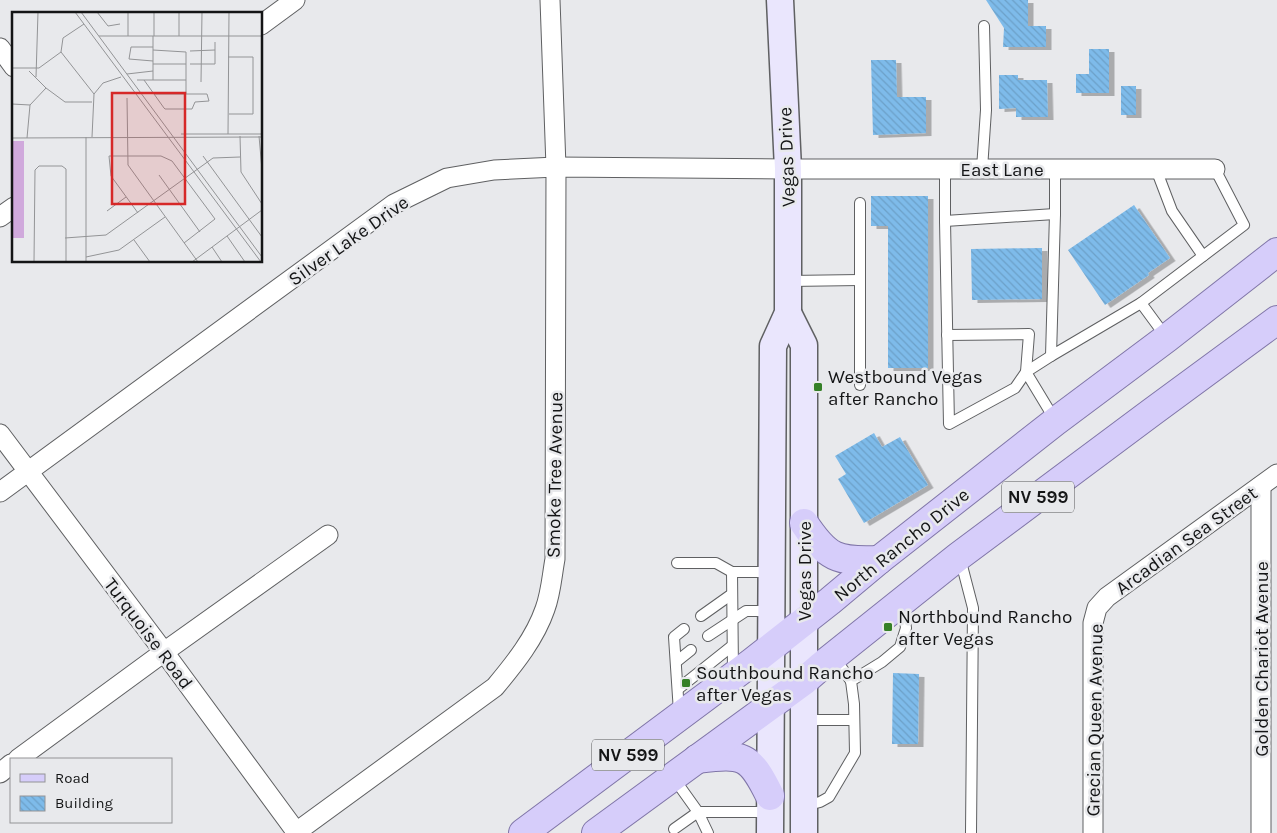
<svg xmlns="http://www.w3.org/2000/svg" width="1277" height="833" font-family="Karla,sans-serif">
	<defs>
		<pattern id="building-back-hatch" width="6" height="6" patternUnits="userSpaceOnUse" patternTransform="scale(1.25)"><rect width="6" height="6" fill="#7ebbea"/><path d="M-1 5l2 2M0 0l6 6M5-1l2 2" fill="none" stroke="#6ca0c8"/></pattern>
		<filter id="shadow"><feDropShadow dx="5.5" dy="3" stdDeviation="0" flood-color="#0004"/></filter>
	</defs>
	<rect width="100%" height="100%" fill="#e8e9ec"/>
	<!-- building -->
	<g fill="url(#building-back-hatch)" filter="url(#shadow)">
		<polygon points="986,0 1028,0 1028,26 1046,26 1046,47 1003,47 1004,28"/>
		<polygon points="1089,49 1109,49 1109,93 1076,93 1076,74 1089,74"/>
		<polygon points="871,60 896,60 897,97 926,97 926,133 873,135"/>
		<polygon points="999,75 1018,75 1018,80 1047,80 1048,117 1016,117 1016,108 999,109"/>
		<rect x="1121" y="86" width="15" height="29"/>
		<polygon points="871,196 928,196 928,368 888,368 888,226 871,226"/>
		<polygon points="1134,205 1170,258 1148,273 1149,275 1105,305 1068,250"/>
		<polygon points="1042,248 1042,299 972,300 971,249"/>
		<polygon points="874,433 882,447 900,437 928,485 864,523 838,479 846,474 835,456"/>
		<polygon points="893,673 919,674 918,744 892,744"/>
	</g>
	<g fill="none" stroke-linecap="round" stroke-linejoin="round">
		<defs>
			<g id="service">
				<polyline points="945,169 945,221 1055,214"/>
				<polyline points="982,169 986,110 984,26"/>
				<polyline points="1055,169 1055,214 1051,356 1141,303 1166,337"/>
				<polyline points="1156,169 1172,211 1203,256"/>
				<polyline points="945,221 949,424 1015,388 1026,372 1051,356"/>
				<polyline points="789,281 860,280"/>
				<polyline points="1141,303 1244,225 1215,169"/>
				<polyline points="947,335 1029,334 1026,372 1055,420"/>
				<polyline points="860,385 860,203"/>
				<polyline points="960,558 973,608 971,833"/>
				<polyline points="677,563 716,563 732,572"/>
				<polyline points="701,616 732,594"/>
				<polyline points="708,636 746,611 771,611"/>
				<polyline points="834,657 851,681"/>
				<polyline points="676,662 691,650"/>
				<polyline points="733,672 732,572 770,572"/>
				<polyline points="678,689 732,646"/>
				<polyline points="679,712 674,637 684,629"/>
				<polyline points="805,720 854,720"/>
				<polyline points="673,777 698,812 770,812"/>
				<polyline points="804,806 820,802 829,797 855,753 854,704 851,681 882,662 900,647 906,628 903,606"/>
				<polyline points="674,829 698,812 708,833"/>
			</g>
			<g id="minor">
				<polyline points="261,25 295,0"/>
				<polyline points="0,48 14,67"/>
				<polyline points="0,217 14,207"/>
				<polyline points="0,434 164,652 297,833"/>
				<polyline points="1261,486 1261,833"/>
				<polyline points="0,492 394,204 447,178 494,170 556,167 788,169 1215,169"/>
				<polyline points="18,759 164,652 328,535"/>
				<polyline points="0,773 11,764"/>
				<path d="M295,833L495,687C515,663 535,638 545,609C551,593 552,575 555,559L556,167L550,0"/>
				<polyline points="1093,833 1093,623 1097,608 1107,597 1277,474"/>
			</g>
			<g id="secondary">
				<polyline points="788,313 804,345 804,833"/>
				<polyline points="770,833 773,346 788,313 788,169 780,0"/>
			</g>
			<g id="primary">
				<path d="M804,523C827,558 837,562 879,560"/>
				<path d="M697,759C743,754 749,753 770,796"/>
				<polyline points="523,833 751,663 830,601 879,560 1056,421 1167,338 1277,252"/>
				<polyline points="596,833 804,681 820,667 959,556 1152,412 1277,320"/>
			</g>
		</defs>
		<!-- service casing -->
		<use href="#service" stroke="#5f6062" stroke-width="12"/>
		<!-- minor casing -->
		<use href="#minor" stroke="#5f6062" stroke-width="21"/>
		<!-- secondary casing -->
		<use href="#secondary" stroke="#5f6062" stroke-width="29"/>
		<!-- primary casing -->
		<use href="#primary" stroke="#8076a8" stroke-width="30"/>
		<!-- service -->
		<use href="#service" stroke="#fff" stroke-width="10"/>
		<!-- minor -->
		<use href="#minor" stroke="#fff" stroke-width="19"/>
		<!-- secondary -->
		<use href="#secondary" stroke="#eae6fd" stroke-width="26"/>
		<!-- primary -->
		<use href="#primary" stroke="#d6cdfa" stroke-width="28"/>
	</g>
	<!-- markers -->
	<g fill="#358027" stroke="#e8e9ec" stroke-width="2">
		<rect x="813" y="382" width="10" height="10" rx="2.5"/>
		<rect x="883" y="622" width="10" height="10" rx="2.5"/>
		<rect x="681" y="678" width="10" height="10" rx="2.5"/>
	</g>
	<g text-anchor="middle" stroke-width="5" stroke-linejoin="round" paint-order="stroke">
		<!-- shield labels -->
		<g fill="#e8e9ec" stroke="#545556" stroke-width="1">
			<rect x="1002" y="481.5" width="72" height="31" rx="4"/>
			<rect x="592" y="739.5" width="72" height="31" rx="4"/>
		</g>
		<g font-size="18" font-weight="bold" fill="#141516">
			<text x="1038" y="503">NV 599</text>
			<text x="628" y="761">NV 599</text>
		</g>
		<!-- street labels -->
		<g font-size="19" fill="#141516" stroke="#e8e9ec">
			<text transform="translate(786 157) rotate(-92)" y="7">Vegas Drive</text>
			<text x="1002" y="176">East Lane</text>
			<text transform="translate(348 240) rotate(-35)" y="7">Silver Lake Drive</text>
			<text transform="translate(554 475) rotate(-89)" y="7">Smoke Tree Avenue</text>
			<text transform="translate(1186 540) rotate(-36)" y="7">Arcadian Sea Street</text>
			<text transform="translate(901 544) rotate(-39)" y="7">North Rancho Drive</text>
			<text transform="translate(804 571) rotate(-90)" y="7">Vegas Drive</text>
			<text transform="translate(149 633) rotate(53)" y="7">Turquoise Road</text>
			<text transform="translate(1261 659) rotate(-90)" y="7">Golden Chariot Avenue</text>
			<text transform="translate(1094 720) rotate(-89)" y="7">Grecian Queen Avenue</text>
		</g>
		<!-- poi labels -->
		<g font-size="19" fill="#141516" stroke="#e8e9ec" text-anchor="start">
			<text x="828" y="383">Westbound Vegas<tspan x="828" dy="22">after Rancho</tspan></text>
			<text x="898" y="623">Northbound Rancho<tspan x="898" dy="22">after Vegas</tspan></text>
			<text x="696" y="679">Southbound Rancho<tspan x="696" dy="22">after Vegas</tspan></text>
		</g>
	</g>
	<!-- overview -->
	<g transform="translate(12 12)">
		<rect width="250" height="250" fill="#e8e9ec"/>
		<path d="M0,129H12V226H0Z" fill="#d0a9dc"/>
		<path fill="none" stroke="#939496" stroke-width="1" d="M63,0L249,250M69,0L250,245M85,0L96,14L108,12M87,24H250M116,24V0M141,24V68M142,24V0M167,24V0M141,35H119L117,47L141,49M141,38L174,40V82M178,39L203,38M49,40L82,82M216,45H241V102H217M141,52H174M178,52H203V30M0,56H27L49,40L51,26L72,12M17,59L34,76M115,62L141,59M24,65L26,0M125,68H174M132,68L152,96L153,97H180L183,90L197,89L195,82H142M189,70L190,0M115,86L116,153L186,250M0,92L18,93M169,122H250M216,122L217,0M228,124L229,160L250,192M247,124L250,158M80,125L82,82L91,71L109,65M0,126L250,125M15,126L18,93L34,76L53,90H80M191,144L250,225M147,163L188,220M95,199L114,185M126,201L99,164L97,144H149L160,149L203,207L172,231M215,224L233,250M53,226L94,223L201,146L228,145M122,228L138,250M200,235L210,250M74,245L107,238L153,205M22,250L23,158L27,154H50L54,157V250M74,250V125M180,250L250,198"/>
		<path fill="#d62828" fill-opacity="0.15" stroke="#d62828" stroke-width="2.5" d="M100,81H173V192H100Z"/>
		<rect width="250" height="250" fill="none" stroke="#141516" stroke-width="2.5"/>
	</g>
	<!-- legend -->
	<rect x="10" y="758" width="162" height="65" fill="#e8e9ec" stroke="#939496"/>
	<rect x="20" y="774" width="25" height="8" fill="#d6cdfa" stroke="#939496"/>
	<text x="55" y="783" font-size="15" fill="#141516">Road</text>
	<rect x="20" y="796" width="25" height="15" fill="url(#building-back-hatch)" stroke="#939496"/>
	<text x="55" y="808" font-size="15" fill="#141516">Building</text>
</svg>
